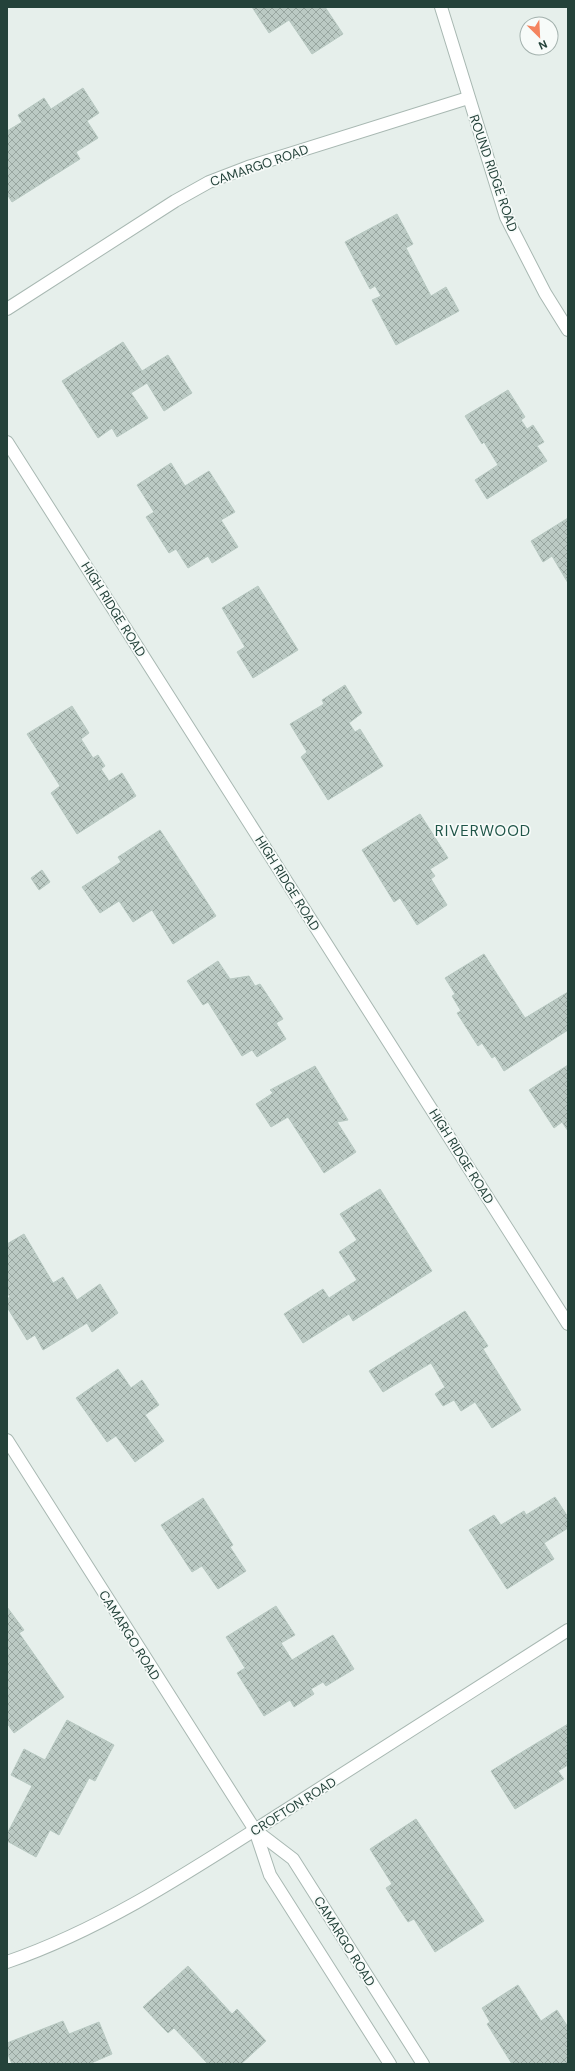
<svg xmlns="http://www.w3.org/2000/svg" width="575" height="2071" font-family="'DM Sans',sans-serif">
	<defs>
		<pattern id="building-cross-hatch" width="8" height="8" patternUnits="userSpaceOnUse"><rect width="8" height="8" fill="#bbcac4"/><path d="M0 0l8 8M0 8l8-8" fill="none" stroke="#98a6a0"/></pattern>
	</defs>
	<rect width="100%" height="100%" fill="#e6efeb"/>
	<!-- building -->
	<g fill="url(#building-cross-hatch)" stroke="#b8c9c2">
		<polygon points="252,7 325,7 343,34 312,54 289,20 269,33"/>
		<polygon points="83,88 99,113 87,121 98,138 76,152 80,159 12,202 7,194 7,131 22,122 18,115 44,98 51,109"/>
		<polygon points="397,214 413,244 406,248 431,296 446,287 459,311 396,345 372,300 381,296 375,286 370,289 345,242"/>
		<polygon points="123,342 142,371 168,355 192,393 164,411 147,383 131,393 148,418 117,437 112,428 98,438 62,381"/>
		<polygon points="508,390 525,417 521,420 527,429 533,425 544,442 537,446 547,461 487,499 475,480 498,465 484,442 482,444 465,416"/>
		<polygon points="171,463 185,486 209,471 235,512 221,520 238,547 212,563 208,556 188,568 176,549 169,553 146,517 154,512 137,485"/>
		<polygon points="568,518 568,583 552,556 543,562 531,541"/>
		<polygon points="258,586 298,650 253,678 237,652 245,647 222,608"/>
		<polygon points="345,685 362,713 349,723 355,732 360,729 383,766 328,800 301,757 307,752 290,724 324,704 322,700"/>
		<polygon points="72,706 89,733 81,739 93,758 98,755 105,766 101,769 109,781 122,773 136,796 77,834 51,793 60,786 27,734"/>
		<polygon points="420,814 448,858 430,869 435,876 431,879 447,905 417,925 400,898 394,902 362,850"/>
		<polygon points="160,830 216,916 173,944 152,910 133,922 119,901 100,913 82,887 121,862 118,857"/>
		<polygon points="42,870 50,882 39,890 31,878"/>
		<polygon points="484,954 525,1018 568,992 568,1030 504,1071 495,1056 492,1058 482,1043 478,1046 457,1013 461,1011 452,996 455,994 445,978"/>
		<polygon points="218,961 230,979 249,976 255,986 260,984 283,1019 276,1023 286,1039 257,1057 252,1050 242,1056 208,1002 203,1005 187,981"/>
		<polygon points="568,1065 568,1131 562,1122 554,1128 529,1090"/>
		<polygon points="315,1066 348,1120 337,1122 356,1152 324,1173 288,1117 271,1127 256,1104 273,1093 270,1090"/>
		<polygon points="380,1189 432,1271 353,1321 349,1314 303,1343 284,1314 323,1289 329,1298 357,1280 339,1252 357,1240 340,1214"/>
		<polygon points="24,1234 53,1283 63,1277 77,1300 100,1284 118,1313 92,1332 87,1323 43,1350 35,1335 27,1340 7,1307 7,1299 10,1297 7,1292 7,1244"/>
		<polygon points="465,1311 488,1346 483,1349 521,1410 492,1428 475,1402 461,1411 454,1400 443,1406 435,1394 445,1387 431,1363 383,1392 369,1371"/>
		<polygon points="118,1369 131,1388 142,1380 159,1405 145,1415 164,1441 135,1462 116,1436 107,1442 76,1398"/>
		<polygon points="555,1497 568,1517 568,1528 544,1543 554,1559 507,1589 469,1530 494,1515 501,1525 524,1511 526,1515"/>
		<polygon points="203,1498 233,1545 230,1547 246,1571 218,1589 202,1566 192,1572 161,1525"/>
		<polygon points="276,1606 295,1635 281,1643 292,1660 333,1635 354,1669 326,1686 323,1682 311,1689 314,1694 294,1707 290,1700 264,1716 237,1673 245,1668 226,1637"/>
		<polygon points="7,1607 24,1630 19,1633 64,1697 14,1733 7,1723"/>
		<polygon points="67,1720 114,1745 95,1781 89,1778 59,1835 50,1830 36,1857 7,1841 7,1834 32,1786 11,1775 24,1749 45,1760"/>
		<polygon points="568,1724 568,1765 558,1771 564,1779 515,1809 491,1771"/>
		<polygon points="416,1819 484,1921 435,1952 414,1919 408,1922 400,1910 386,1888 392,1884 370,1849"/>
		<polygon points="188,1966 232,2014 237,2009 266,2041 241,2064 208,2064 174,2028 168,2033 143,2007"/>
		<polygon points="518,1985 541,2021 557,2010 568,2027 568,2064 512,2064 487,2024 490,2022 482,2008"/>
		<polygon points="63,2021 69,2034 99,2022 112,2054 89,2064 12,2064 7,2052 7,2043"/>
	</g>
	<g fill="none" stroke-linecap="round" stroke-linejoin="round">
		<defs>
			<g id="minor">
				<polyline points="441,7 506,217 545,293 568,330"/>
				<polyline points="7,309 175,201 209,182 248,167 468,98"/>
				<polyline points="7,442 568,1324"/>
				<polyline points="7,1440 255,1830 270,1875 390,2064"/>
				<polyline points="255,1830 293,1859 423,2064"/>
				<path d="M7,1962C106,1928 195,1868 283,1812C378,1752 473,1691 568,1630"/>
			</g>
		</defs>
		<!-- minor casing -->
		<use href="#minor" stroke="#a8b8b2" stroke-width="14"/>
		<!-- minor -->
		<use href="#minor" stroke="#fff" stroke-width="12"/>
	</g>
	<g text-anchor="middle" stroke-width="3.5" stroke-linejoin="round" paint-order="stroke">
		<!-- street labels -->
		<g font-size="13" fill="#24423a" stroke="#f7fbf9">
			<text transform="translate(259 165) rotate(-19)" y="5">CAMARGO ROAD</text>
			<text transform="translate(494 173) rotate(71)" y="5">ROUND RIDGE ROAD</text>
			<text transform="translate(114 609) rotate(58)" y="5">HIGH RIDGE ROAD</text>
			<text transform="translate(288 883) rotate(58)" y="5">HIGH RIDGE ROAD</text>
			<text transform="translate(462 1156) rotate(58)" y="5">HIGH RIDGE ROAD</text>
			<text transform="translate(130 1635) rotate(58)" y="5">CAMARGO ROAD</text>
			<text transform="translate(293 1806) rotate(-32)" y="5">CROFTON ROAD</text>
			<text transform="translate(345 1941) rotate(58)" y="5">CAMARGO ROAD</text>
		</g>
		<!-- quarter labels -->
		<g font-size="15" letter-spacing="1" fill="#1f5548" stroke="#f7fbf9">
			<text x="483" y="836">RIVERWOOD</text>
		</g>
	</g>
	<!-- border -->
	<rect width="575" height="2071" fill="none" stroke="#24423a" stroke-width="16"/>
	<!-- north arrow -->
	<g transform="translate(539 36) rotate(156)"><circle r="19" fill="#f7fbf9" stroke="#a3b1ad"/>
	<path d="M0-3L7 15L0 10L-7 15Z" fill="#f4845f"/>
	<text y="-6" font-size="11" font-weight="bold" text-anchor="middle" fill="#24423a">N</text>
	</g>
</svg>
